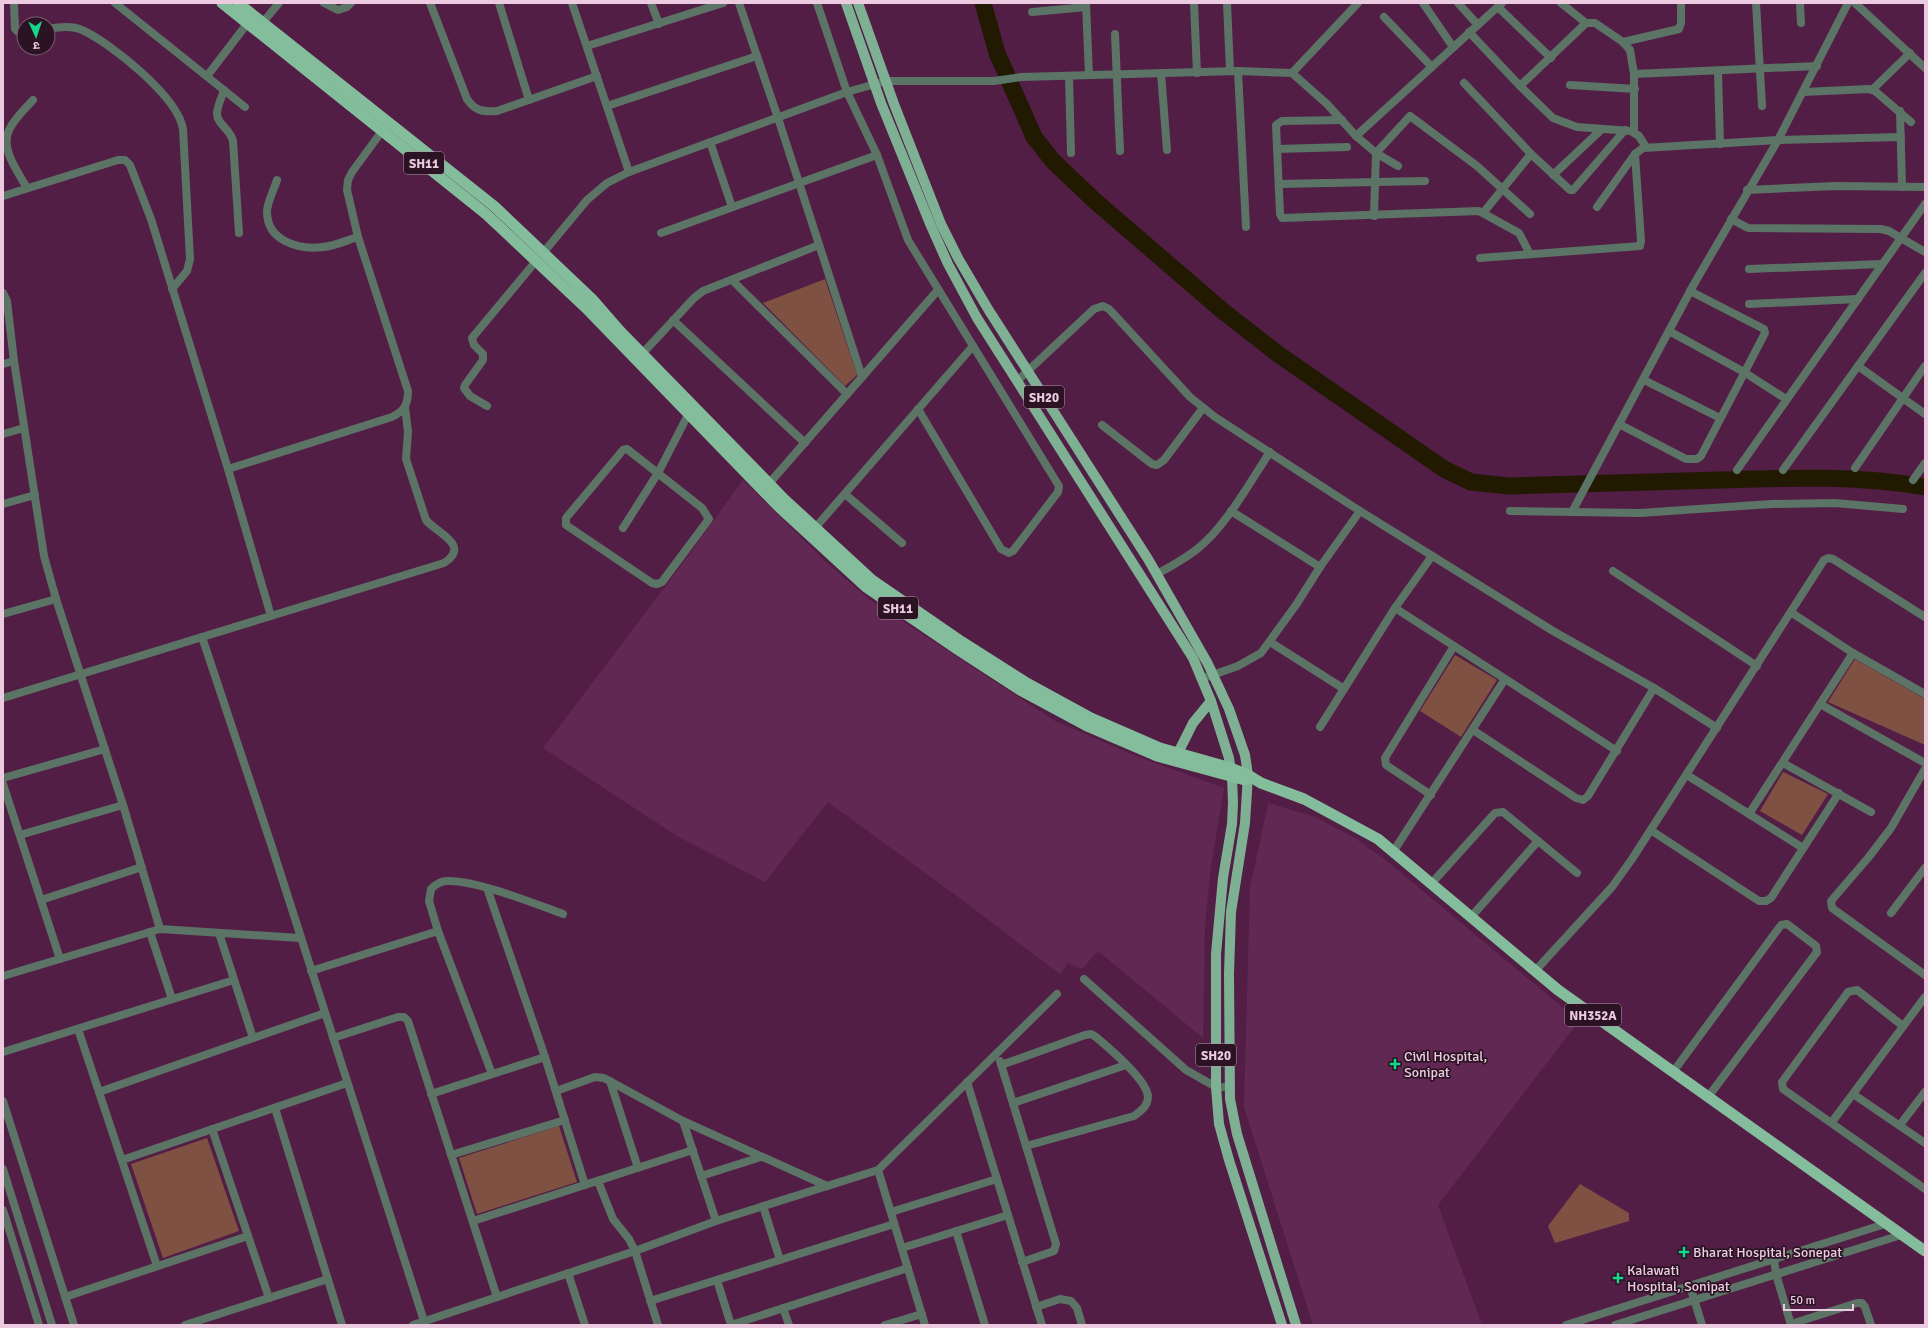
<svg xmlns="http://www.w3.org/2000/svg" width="1928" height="1328" font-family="Signika,'Noto Sans Devanagari',sans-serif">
	<rect width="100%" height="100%" fill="#531e46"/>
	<!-- built -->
	<g fill="#622854">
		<polygon points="743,480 828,564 870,600 1055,721 1136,756 1224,788 1211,866 1205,925 1203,1038 1098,951 1082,969 1068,963 1060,974 961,899 828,802 765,882 677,836 543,748 680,567"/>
		<polygon points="1268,803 1315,817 1355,838 1388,862 1579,1021 1438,1205 1482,1325 1313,1325 1244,1107 1250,889"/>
	</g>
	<!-- green -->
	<g fill="#7f5143">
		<polygon points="825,279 857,375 845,386 763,303"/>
		<polygon points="1455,655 1497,680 1461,737 1420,711"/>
		<polygon points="1855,659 1925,699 1925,745 1828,702"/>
		<polygon points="1783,772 1828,794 1802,835 1760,811"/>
		<polygon points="559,1126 577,1182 477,1214 459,1158"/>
		<polygon points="207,1138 239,1231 163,1258 131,1164"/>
		<polygon points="1580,1184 1629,1213 1629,1221 1555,1243 1548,1226"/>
	</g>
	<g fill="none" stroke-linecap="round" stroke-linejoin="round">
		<!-- river -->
		<path stroke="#211a00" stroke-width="17" d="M983,3L997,53L1034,137L1053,161L1095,201L1224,312L1278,354L1444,469L1471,482L1509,486C1579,484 1649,482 1719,480C1787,478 1857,475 1925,487"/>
		<!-- minor -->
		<g stroke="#5b7465" stroke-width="8">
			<polyline points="14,3 15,29 18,32 24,33"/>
			<polyline points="115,3 245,107"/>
			<polyline points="324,3 338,10 347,7 351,3"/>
			<path d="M430,3L467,99C475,111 483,112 497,111L597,76"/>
			<polyline points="499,3 529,100"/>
			<polyline points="572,3 629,172"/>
			<polyline points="651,3 659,24"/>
			<polyline points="739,3 778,118 862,377"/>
			<polyline points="817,3 847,92 877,155 908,240 1059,486 1058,492 1013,551 1009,553 1001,549 918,409"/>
			<polyline points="1086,3 1089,75"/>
			<polyline points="1194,3 1197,73"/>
			<polyline points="1227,3 1230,71"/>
			<polyline points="1423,3 1453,47"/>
			<polyline points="1458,3 1478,25"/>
			<polyline points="1561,3 1586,23"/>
			<polyline points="1756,3 1762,106"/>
			<polyline points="1800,3 1801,23"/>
			<polyline points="1855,3 1925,68"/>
			<polyline points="1498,7 1551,58"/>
			<polyline points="1032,12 1086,7"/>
			<polyline points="1384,17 1432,67"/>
			<polyline points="259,27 279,3"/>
			<path d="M48,29C58,27 72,25 82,30C111,43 178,97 183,129L190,259L187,271L172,289"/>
			<polyline points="1469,32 1520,86 1553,118 1577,127 1631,131 1639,136 1646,147"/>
			<polyline points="1115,34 1120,151"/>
			<polyline points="1623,42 1679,29 1681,23 1681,3"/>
			<polyline points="587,46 723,3"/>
			<polyline points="1238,71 1246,227"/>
			<polyline points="1718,72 1720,144"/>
			<polyline points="1161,73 1167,150"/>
			<polyline points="1292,73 1358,3"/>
			<polyline points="1634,74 1817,66"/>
			<polyline points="207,76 250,20"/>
			<polyline points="1069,76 1071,153"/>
			<polyline points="1464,83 1531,154 1570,190 1573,190 1625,130"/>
			<polyline points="1570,85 1635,89"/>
			<polyline points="1520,86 1586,23 1595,23 1623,42 1630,50 1634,74 1634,132"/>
			<path d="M224,90C222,97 217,106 217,114C217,124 231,130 233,141L239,233"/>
			<polyline points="1872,90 1910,53"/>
			<polyline points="1803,92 1869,89 1875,91 1911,122"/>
			<polyline points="607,106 757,56"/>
			<polyline points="1900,111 1902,187"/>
			<polyline points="1342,120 1282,121 1276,125 1280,214 1282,218 1479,211 1519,233 1530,254"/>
			<polyline points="1356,136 1502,3"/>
			<polyline points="710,142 732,207"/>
			<polyline points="1277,149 1347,147"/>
			<polyline points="1553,175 1602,129"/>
			<path d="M277,180C274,190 267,202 267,212C267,241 299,250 323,247C335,246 347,240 358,237"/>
			<polyline points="1279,184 1425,181"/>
			<path d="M27,188C18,172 0,149 9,130C14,119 25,109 33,100"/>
			<polyline points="1747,190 1835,186 1925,187"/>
			<polyline points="3,196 118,160 125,160 130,165 151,219 228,469 271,616"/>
			<polyline points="1597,207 1635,154 1643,148 1778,140 1901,137"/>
			<polyline points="1483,213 1531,154"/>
			<polyline points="1374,216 1376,153 1410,116 1477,166 1530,214"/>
			<polyline points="1731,219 1748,228 1881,229 1889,231 1925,252"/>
			<polyline points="661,233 877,155"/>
			<polyline points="543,253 587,200 607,183 629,172 847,92 886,81 994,81 1021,77 1238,71 1292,73 1327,104 1356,136 1376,153 1398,166"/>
			<polyline points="1480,258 1640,246 1641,241 1635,154"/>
			<polyline points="1749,269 1882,264"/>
			<polyline points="732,280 847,394"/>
			<polyline points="3,293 7,301 14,361 44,556 56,599 123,805 160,929"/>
			<polyline points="1749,304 1858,299"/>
			<polyline points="673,320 805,443"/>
			<polyline points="1669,331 1744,372 1786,399"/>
			<polyline points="642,354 694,298 703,291 819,245"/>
			<polyline points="3,364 14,361"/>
			<polyline points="1858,366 1925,414"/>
			<polyline points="1644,380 1720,418"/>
			<polyline points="1017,381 1094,309 1103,306 1109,309 1190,397 1215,417 1360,511 1553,631 1654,688 1717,728"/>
			<polyline points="487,406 470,396 464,388 465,385 483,360 483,354 474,345 472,338 536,261"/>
			<polyline points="1619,424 1686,459 1697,459 1701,456 1765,333 1764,329 1690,291"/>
			<polyline points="1102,425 1152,464 1157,465 1164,460 1203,408"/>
			<polyline points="3,434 24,428"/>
			<polygon points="627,449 702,508 709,519 662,582 657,584 652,583 566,525 566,518 623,450"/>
			<polyline points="1855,468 1925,366"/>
			<path d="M228,469L392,417C404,411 408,405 408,391L358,237L347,190L348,180L352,172L385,127"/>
			<polyline points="1737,470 1925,204"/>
			<polyline points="1783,470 1925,273"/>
			<polyline points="1913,480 1925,463"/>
			<polyline points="766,487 938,290"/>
			<polyline points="845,494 902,543"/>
			<polyline points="3,504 35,495"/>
			<polyline points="1231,511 1320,567"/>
			<polyline points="1510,511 1640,513 1771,504 1835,503 1903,509"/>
			<polyline points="1572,512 1694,284 1778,140 1848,3"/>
			<polyline points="623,528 658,473 690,411"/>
			<polyline points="815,528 973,346"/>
			<polyline points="1613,571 1757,666"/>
			<path d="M1157,574C1170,567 1184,559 1196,550C1225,528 1250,482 1270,452"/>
			<polyline points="1395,608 1617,751"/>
			<polyline points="1792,613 1853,653 1925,694"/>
			<polyline points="3,614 56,599"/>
			<polyline points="202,637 272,847 424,1321"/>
			<polyline points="1270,642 1344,689"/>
			<polyline points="1201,679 1238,666 1261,653 1296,605 1320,567 1360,511"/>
			<path d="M3,698L444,563C472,545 435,532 426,520L406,459L408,432L405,407"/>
			<polyline points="1820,704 1925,763"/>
			<polyline points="1320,727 1395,608 1432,556"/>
			<polyline points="1473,730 1576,798 1583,800 1588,796 1654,688"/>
			<polyline points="1783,763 1871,812"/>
			<polyline points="1925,769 1891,828 1868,858 1831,901 1832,908 1925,975"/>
			<polyline points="1687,775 1803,848"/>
			<polyline points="3,778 105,749"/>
			<polyline points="3,784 60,959"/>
			<polyline points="1431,795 1386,765 1385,758 1454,646"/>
			<polyline points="1749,814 1853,653"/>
			<polyline points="1652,831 1759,901 1766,901 1771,898 1839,793"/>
			<polyline points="20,835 123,805"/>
			<polyline points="1393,852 1505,679"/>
			<polyline points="1431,884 1495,813 1503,812 1577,873"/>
			<polyline points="487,888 545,1057 585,1185"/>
			<polyline points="41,900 142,867"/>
			<polyline points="1891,913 1925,868"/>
			<polyline points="1471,917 1538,841"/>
			<polyline points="150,932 172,999"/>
			<polyline points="219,933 253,1038"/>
			<polyline points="311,971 438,931"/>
			<polyline points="1535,971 1612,887 1632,859 1824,560 1828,558 1833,559 1925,617"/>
			<polyline points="3,976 160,929 300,938"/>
			<polyline points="1084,979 1186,1070 1216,1087 1230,1087"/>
			<polyline points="1903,1026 1857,990 1848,992 1782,1082 1783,1089 1925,1189"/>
			<polyline points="78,1029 157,1266"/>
			<polyline points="333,1038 398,1017 404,1017 408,1021 497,1297"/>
			<polyline points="3,1052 234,980"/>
			<polyline points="1000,1061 1056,1244 1054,1251 1022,1262"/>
			<path d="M1001,1065L1085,1035L1091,1034L1096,1037C1109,1048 1146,1079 1148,1096C1148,1106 1141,1111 1134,1116L1026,1146"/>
			<polyline points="1673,1072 1781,925 1787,924 1816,946 1817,952 1708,1097"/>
			<path d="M492,1074L438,931L429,901L431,889C435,885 440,881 447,881C473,879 536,904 563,914"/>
			<polyline points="610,1081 638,1168"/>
			<polyline points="967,1082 1042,1325"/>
			<polyline points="556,1091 595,1077 604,1078 683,1121 827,1186"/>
			<polyline points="99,1092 325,1013"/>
			<polyline points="431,1094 545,1057"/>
			<polyline points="1853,1094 1925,1143"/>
			<polyline points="3,1101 74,1325"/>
			<polyline points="1013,1103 1126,1065"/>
			<polyline points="275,1108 342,1325"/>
			<polyline points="683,1121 716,1221"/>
			<polyline points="1832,1122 1925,997"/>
			<polyline points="1900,1125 1925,1092"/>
			<polyline points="212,1129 269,1298"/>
			<polyline points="451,1155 565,1120"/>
			<polyline points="122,1160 347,1083"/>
			<polyline points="878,1170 925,1325"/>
			<polyline points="701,1176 761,1157"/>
			<polyline points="598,1181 613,1219 629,1239 635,1251 658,1325"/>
			<polyline points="763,1206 780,1260"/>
			<polyline points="891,1212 997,1179"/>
			<polyline points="473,1221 693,1150"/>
			<polyline points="956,1231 985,1325"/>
			<polyline points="902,1248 1008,1215"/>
			<polyline points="1774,1259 1776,1274 1791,1325"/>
			<polyline points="568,1273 585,1325"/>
			<polyline points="717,1280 731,1325"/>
			<polyline points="1690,1286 1702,1325"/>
			<polyline points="65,1297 248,1236"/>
			<polyline points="650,1301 894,1224"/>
			<polyline points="1036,1307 1060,1299 1071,1301 1077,1308 1082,1325"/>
			<polyline points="783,1308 789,1325"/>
			<polyline points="1791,1324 1857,1303 1862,1303 1865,1307 1871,1325"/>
			<polyline points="185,1325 328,1279"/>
			<polyline points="413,1325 635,1251 716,1221 878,1170 1057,994"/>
			<polyline points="731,1325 908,1268"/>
			<polyline points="885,1325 922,1314"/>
		</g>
		<!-- tertiary -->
		<g stroke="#5b7465" stroke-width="8">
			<polyline points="3,1169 52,1325"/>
			<polyline points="3,1210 39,1325"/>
			<polyline points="1566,1325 1885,1224"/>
			<polyline points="1615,1325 1901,1235"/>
		</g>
		<!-- primary -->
		<g stroke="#7eb193" stroke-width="10">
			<polyline points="846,3 881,103 931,226 948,264 977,318 1193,658 1211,701 1229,758 1232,777 1233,803 1232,824 1223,878 1216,954 1216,1087 1219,1124 1229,1160 1282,1325"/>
			<polyline points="858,3 894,104 941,224 958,258 988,309 1148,559 1208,664 1229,709 1245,755 1248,775 1245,823 1231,912 1229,974 1230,1099 1237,1134 1296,1325"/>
			<polyline points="1178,753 1193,723 1211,701"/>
		</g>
		<!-- trunk -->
		<g stroke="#84bd9c" stroke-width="11">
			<polyline points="222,3 486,214 586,308 779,507 866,587 957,649 1020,690 1087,726 1157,756 1245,780"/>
			<polyline points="238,3 494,206 593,300 620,331 785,500 872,580 962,642 1025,682 1091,718 1160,748 1231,768 1248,775 1261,783 1304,799 1378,839 1558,990 1925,1251"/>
		</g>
	</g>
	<!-- markers -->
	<g fill="#12d98a" stroke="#2b1324" stroke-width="1.5">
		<path d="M1393 1058h4v4h4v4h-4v4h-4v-4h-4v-4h4z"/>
		<path d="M1682 1246h4v4h4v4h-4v4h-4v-4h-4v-4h4z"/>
		<path d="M1616 1272h4v4h4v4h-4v4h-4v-4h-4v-4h4z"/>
	</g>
	<g text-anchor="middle" stroke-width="3.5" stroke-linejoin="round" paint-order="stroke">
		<!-- shield labels -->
		<g fill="#2b1324" stroke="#b294a8" stroke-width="1">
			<rect x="404" y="152" width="40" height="22" rx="3"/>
			<rect x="1024" y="386" width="40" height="22" rx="3"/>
			<rect x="878" y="597" width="40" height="22" rx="3"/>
			<rect x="1565" y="1004" width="56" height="22" rx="3"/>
			<rect x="1196" y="1044" width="40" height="22" rx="3"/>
		</g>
		<g font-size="13" font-weight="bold" fill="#eccbe1">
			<text x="424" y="168">SH11</text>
			<text x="1044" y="402">SH20</text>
			<text x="898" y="613">SH11</text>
			<text x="1593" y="1020">NH352A</text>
			<text x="1216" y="1060">SH20</text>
		</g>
		<!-- poi labels -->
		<g font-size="14" fill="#eccbe1" stroke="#2b1324" text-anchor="start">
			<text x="1404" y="1061">Civil Hospital,<tspan x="1404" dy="16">Sonipat</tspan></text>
			<text x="1693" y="1257">Bharat Hospital, Sonepat</text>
			<text x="1627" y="1275">Kalawati<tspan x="1627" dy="16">Hospital, Sonipat</tspan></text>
		</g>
	</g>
	<!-- border -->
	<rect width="1928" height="1328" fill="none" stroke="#eccbe1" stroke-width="8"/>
	<!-- north arrow -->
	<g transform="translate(36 36) rotate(177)"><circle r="19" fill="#2b1324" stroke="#785d70"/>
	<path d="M0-3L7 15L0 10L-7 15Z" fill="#12d98a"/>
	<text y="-6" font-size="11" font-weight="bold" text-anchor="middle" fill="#eccbe1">उ</text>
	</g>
	<!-- scale -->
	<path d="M1784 1304v6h69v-6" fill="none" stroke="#eccbe1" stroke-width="2"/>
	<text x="1790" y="1304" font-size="12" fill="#eccbe1" stroke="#2b1324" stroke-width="3" paint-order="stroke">50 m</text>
</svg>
